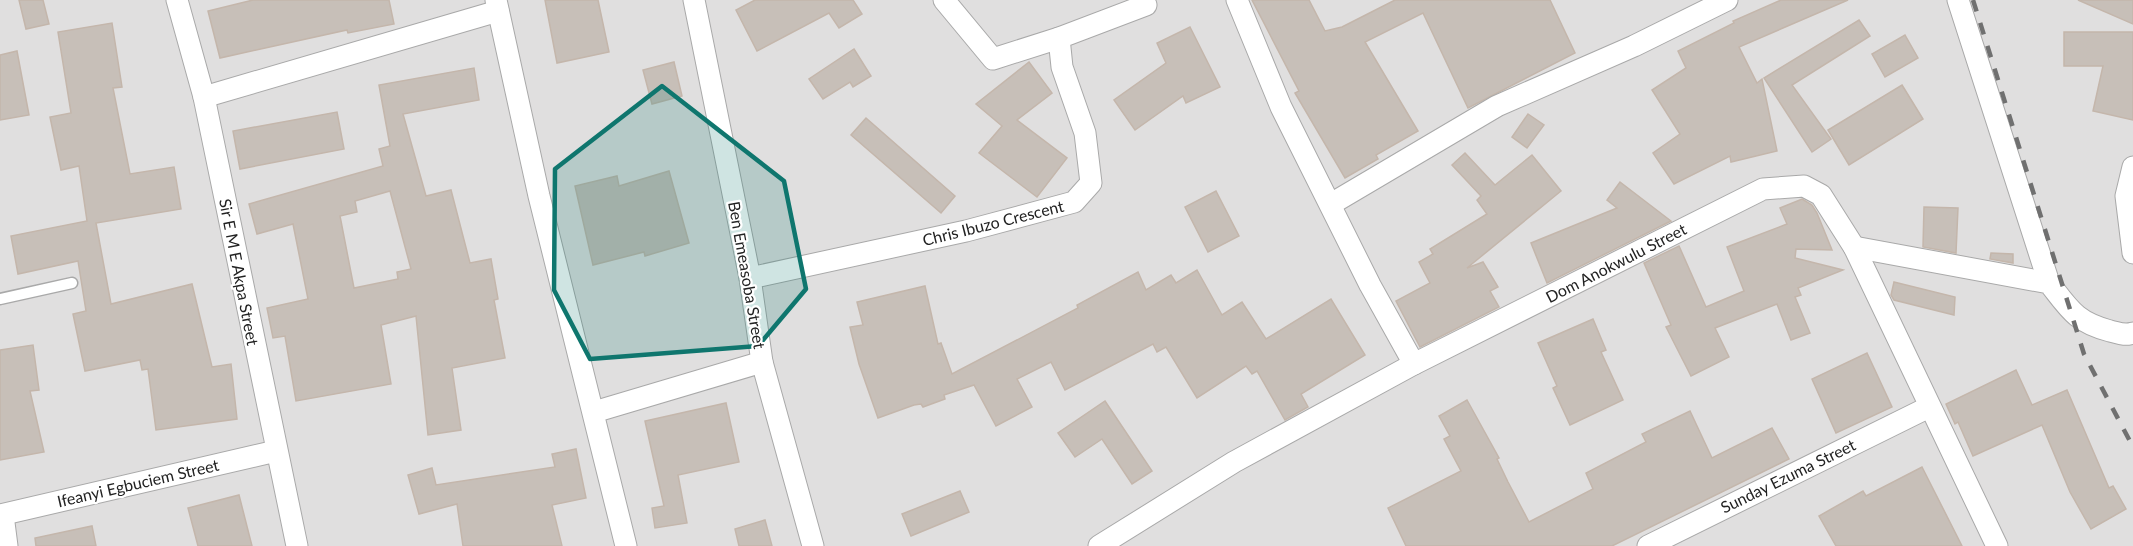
<svg xmlns="http://www.w3.org/2000/svg" width="2133" height="546" font-family="Lato,sans-serif">
	<rect width="100%" height="100%" fill="#f2efe9"/>
	<!-- residential -->
	<rect fill="#e0dfdf" x="0" y="0" width="2133" height="546"/>
	<!-- building -->
	<g fill="#c7bfb8" stroke="#c4b6ab" stroke-width="1.5" fill-rule="evenodd">
		<polygon points="19,0 43,0 49,24 26,29"/>
		<polygon points="253,0 389,0 394,24 348,33 347,30 220,58 208,11"/>
		<polygon points="545,0 598,0 609,52 557,63"/>
		<polygon points="755,0 853,0 862,14 839,28 829,13 757,51 736,10"/>
		<polygon points="1252,0 1309,0 1325,31 1342,27 1395,0 1550,0 1575,53 1468,108 1423,13 1365,42 1418,131 1376,155 1378,159 1345,178 1295,93 1299,91"/>
		<polygon points="1781,0 1848,0 1739,47 1757,83 1762,79 1777,151 1731,162 1730,156 1674,184 1653,153 1680,134 1652,90 1686,68 1678,51 1734,23 1733,21"/>
		<polygon points="2078,0 2133,0 2133,24"/>
		<polygon points="1859,20 1870,36 1792,85 1831,139 1812,152 1764,78"/>
		<polygon points="112,23 122,87 113,88 130,174 174,167 181,209 96,223 111,304 192,284 212,367 231,364 237,419 156,430 148,369 142,370 140,360 85,371 73,314 86,311 78,261 18,274 11,236 87,221 79,166 61,170 50,117 71,113 58,32"/>
		<polygon points="1190,27 1220,87 1186,103 1183,96 1135,130 1114,100 1166,63 1157,43"/>
		<polygon points="2064,32 2133,32 2133,120 2093,111 2103,66 2064,66"/>
		<polygon points="1905,35 1918,58 1885,77 1872,54"/>
		<polygon points="854,49 871,76 853,87 850,82 823,99 809,79"/>
		<polygon points="17,51 29,115 0,120 0,55"/>
		<polygon points="674,62 682,96 652,104 643,70"/>
		<polygon points="1029,62 1052,93 1017,120 1067,158 1037,197 979,153 1002,126 976,104"/>
		<path d="M474,68L479,100L403,114L426,196L451,190L470,263L491,259L498,299L494,300L505,358L452,368L461,430L428,435L416,316L381,325L391,384L296,401L285,336L273,338L267,308L308,299L293,224L257,234L249,204L383,166L379,149L390,146L379,85ZM390,191L411,269L397,272L398,279L354,288L340,216L357,212L355,201Z"/>
		<polygon points="1902,85 1923,119 1849,165 1828,130"/>
		<polygon points="337,112 344,149 240,169 233,131"/>
		<polygon points="1528,114 1544,125 1527,148 1512,137"/>
		<polygon points="866,118 955,196 941,213 851,135"/>
		<polygon points="1465,153 1495,185 1532,155 1561,191 1467,268 1483,262 1498,287 1490,291 1499,307 1420,347 1396,301 1430,283 1419,262 1433,254 1430,249 1487,214 1477,200 1481,196 1452,165"/>
		<polygon points="669,171 689,243 645,256 644,252 593,265 575,186 617,176 619,186"/>
		<polygon points="1620,182 1671,221 1547,283 1531,243 1617,208 1607,200"/>
		<polygon points="1216,191 1239,236 1208,252 1185,207"/>
		<polygon points="1802,199 1812,205 1817,213 1832,250 1796,249 1795,258 1843,270 1798,288 1801,295 1795,297 1810,333 1791,340 1777,304 1715,328 1729,357 1691,376 1666,327 1671,325 1644,263 1679,246 1706,307 1744,291 1727,247 1787,224 1780,208"/>
		<polygon points="1924,207 1958,208 1956,253 1923,247"/>
		<polygon points="1991,253 2013,254 2013,263 1990,259"/>
		<polygon points="1197,270 1222,315 1242,302 1266,339 1331,299 1365,355 1301,394 1308,407 1285,420 1257,371 1252,374 1246,366 1197,398 1166,347 1157,352 1153,344 1065,390 1051,362 1017,379 1032,407 996,426 974,385 944,395 945,399 923,407 921,404 914,405 878,418 859,364 850,327 863,325 857,302 925,286 938,344 941,343 952,374 1078,308 1077,305 1138,272 1146,290 1171,275 1176,283"/>
		<polygon points="1894,282 1955,297 1954,315 1894,300 1891,295"/>
		<polygon points="1593,319 1606,350 1601,352 1623,400 1570,425 1553,388 1557,386 1538,343"/>
		<polygon points="33,345 39,390 30,391 44,452 0,460 0,350"/>
		<polygon points="1867,353 1892,407 1836,433 1812,379"/>
		<polygon points="2016,370 2032,405 2067,390 2109,488 2113,486 2126,509 2091,529 2070,492 2042,425 1973,456 1958,422 1955,424 1946,404"/>
		<polygon points="1467,400 1499,458 1497,459 1508,482 1529,522 1593,489 1586,473 1646,442 1642,434 1690,411 1712,458 1772,428 1789,459 1612,546 1406,546 1388,508 1461,471 1444,439 1450,436 1439,416"/>
		<polygon points="1105,401 1152,471 1132,484 1102,439 1075,457 1058,433"/>
		<polygon points="726,403 739,462 678,475 687,523 655,528 652,508 664,506 645,421"/>
		<polygon points="576,449 586,498 552,505 562,546 463,546 457,504 419,514 408,475 432,468 436,485 555,467 552,454"/>
		<polygon points="1922,467 1962,546 1836,546 1819,516 1863,491 1866,496"/>
		<polygon points="960,491 969,512 911,536 902,514"/>
		<polygon points="239,495 252,546 198,546 188,508"/>
		<polygon points="765,520 772,546 739,546 735,529"/>
		<polygon points="92,526 96,546 36,546 35,538"/>
	</g>
	<g fill="none" stroke-linecap="round" stroke-linejoin="round">
		<defs>
			<polyline id="lane" points="0,299 72,283"/>
			<g id="street">
				<polyline points="177,0 204,97 297,546"/>
				<polyline points="496,0 539,196 626,546"/>
				<polyline points="694,0 750,278 762,362 813,546"/>
				<polyline points="944,0 993,59 1059,38"/>
				<polyline points="1237,0 1281,107 1370,285 1414,364"/>
				<polyline points="1958,0 2049,283"/>
				<polyline points="204,97 498,11"/>
				<polyline points="2133,167 2126,196 2133,253"/>
				<polyline points="1331,204 1497,106 1634,46 1727,0"/>
				<path d="M1854,247L2049,283C2070,310 2076,322 2110,331C2119,333 2124,336 2133,333"/>
				<polyline points="750,278 966,231 1074,202 1091,183 1085,133 1062,67 1059,38 1146,5 1143,0"/>
				<polyline points="594,412 762,362"/>
				<polyline points="0,515 276,451"/>
				<polyline points="3,515 7,546"/>
				<polyline points="1099,546 1234,462 1414,364 1763,189 1804,186 1821,195 1854,247 1997,546"/>
				<polyline points="1648,546 1929,407"/>
			</g>
		</defs>
		<!-- lane casing -->
		<use href="#lane" stroke="#a9a9a9" stroke-width="13"/>
		<!-- street casing -->
		<use href="#street" stroke="#a9a9a9" stroke-width="23"/>
		<!-- lane -->
		<use href="#lane" stroke="#fff" stroke-width="10"/>
		<!-- street -->
		<use href="#street" stroke="#fff" stroke-width="21"/>
		<!-- rail -->
		<polyline stroke="#707070" stroke-width="4.5" stroke-dasharray="12 12" stroke-linecap="butt" points="1973,0 2084,354 2133,447"/>
	</g>
	<!-- marked area -->
	<path fill="#0f766e" fill-opacity="0.2" stroke="#0f766e" stroke-width="4.5" stroke-linejoin="round" d="M662,86L784,181L806,289L758,346L590,359L554,290L555,169Z"/>
	<g text-anchor="middle" stroke-width="4.5" stroke-linejoin="round" paint-order="stroke">
		<!-- street labels -->
		<g font-size="16" fill="#222" stroke="#fff">
			<text transform="translate(993 223) rotate(-14)" y="6">Chris Ibuzo Crescent</text>
			<text transform="translate(1616 263) rotate(-27)" y="6">Dom Anokwulu Street</text>
			<text transform="translate(239 272) rotate(79)" y="6">Sir E M E Akpa Street</text>
			<text transform="translate(747 275) rotate(80)" y="6">Ben Emeasoba Street</text>
			<text transform="translate(1788 476) rotate(-26)" y="6">Sunday Ezuma Street</text>
			<text transform="translate(138 483) rotate(-13)" y="6">Ifeanyi Egbuciem Street</text>
		</g>
	</g>
</svg>
